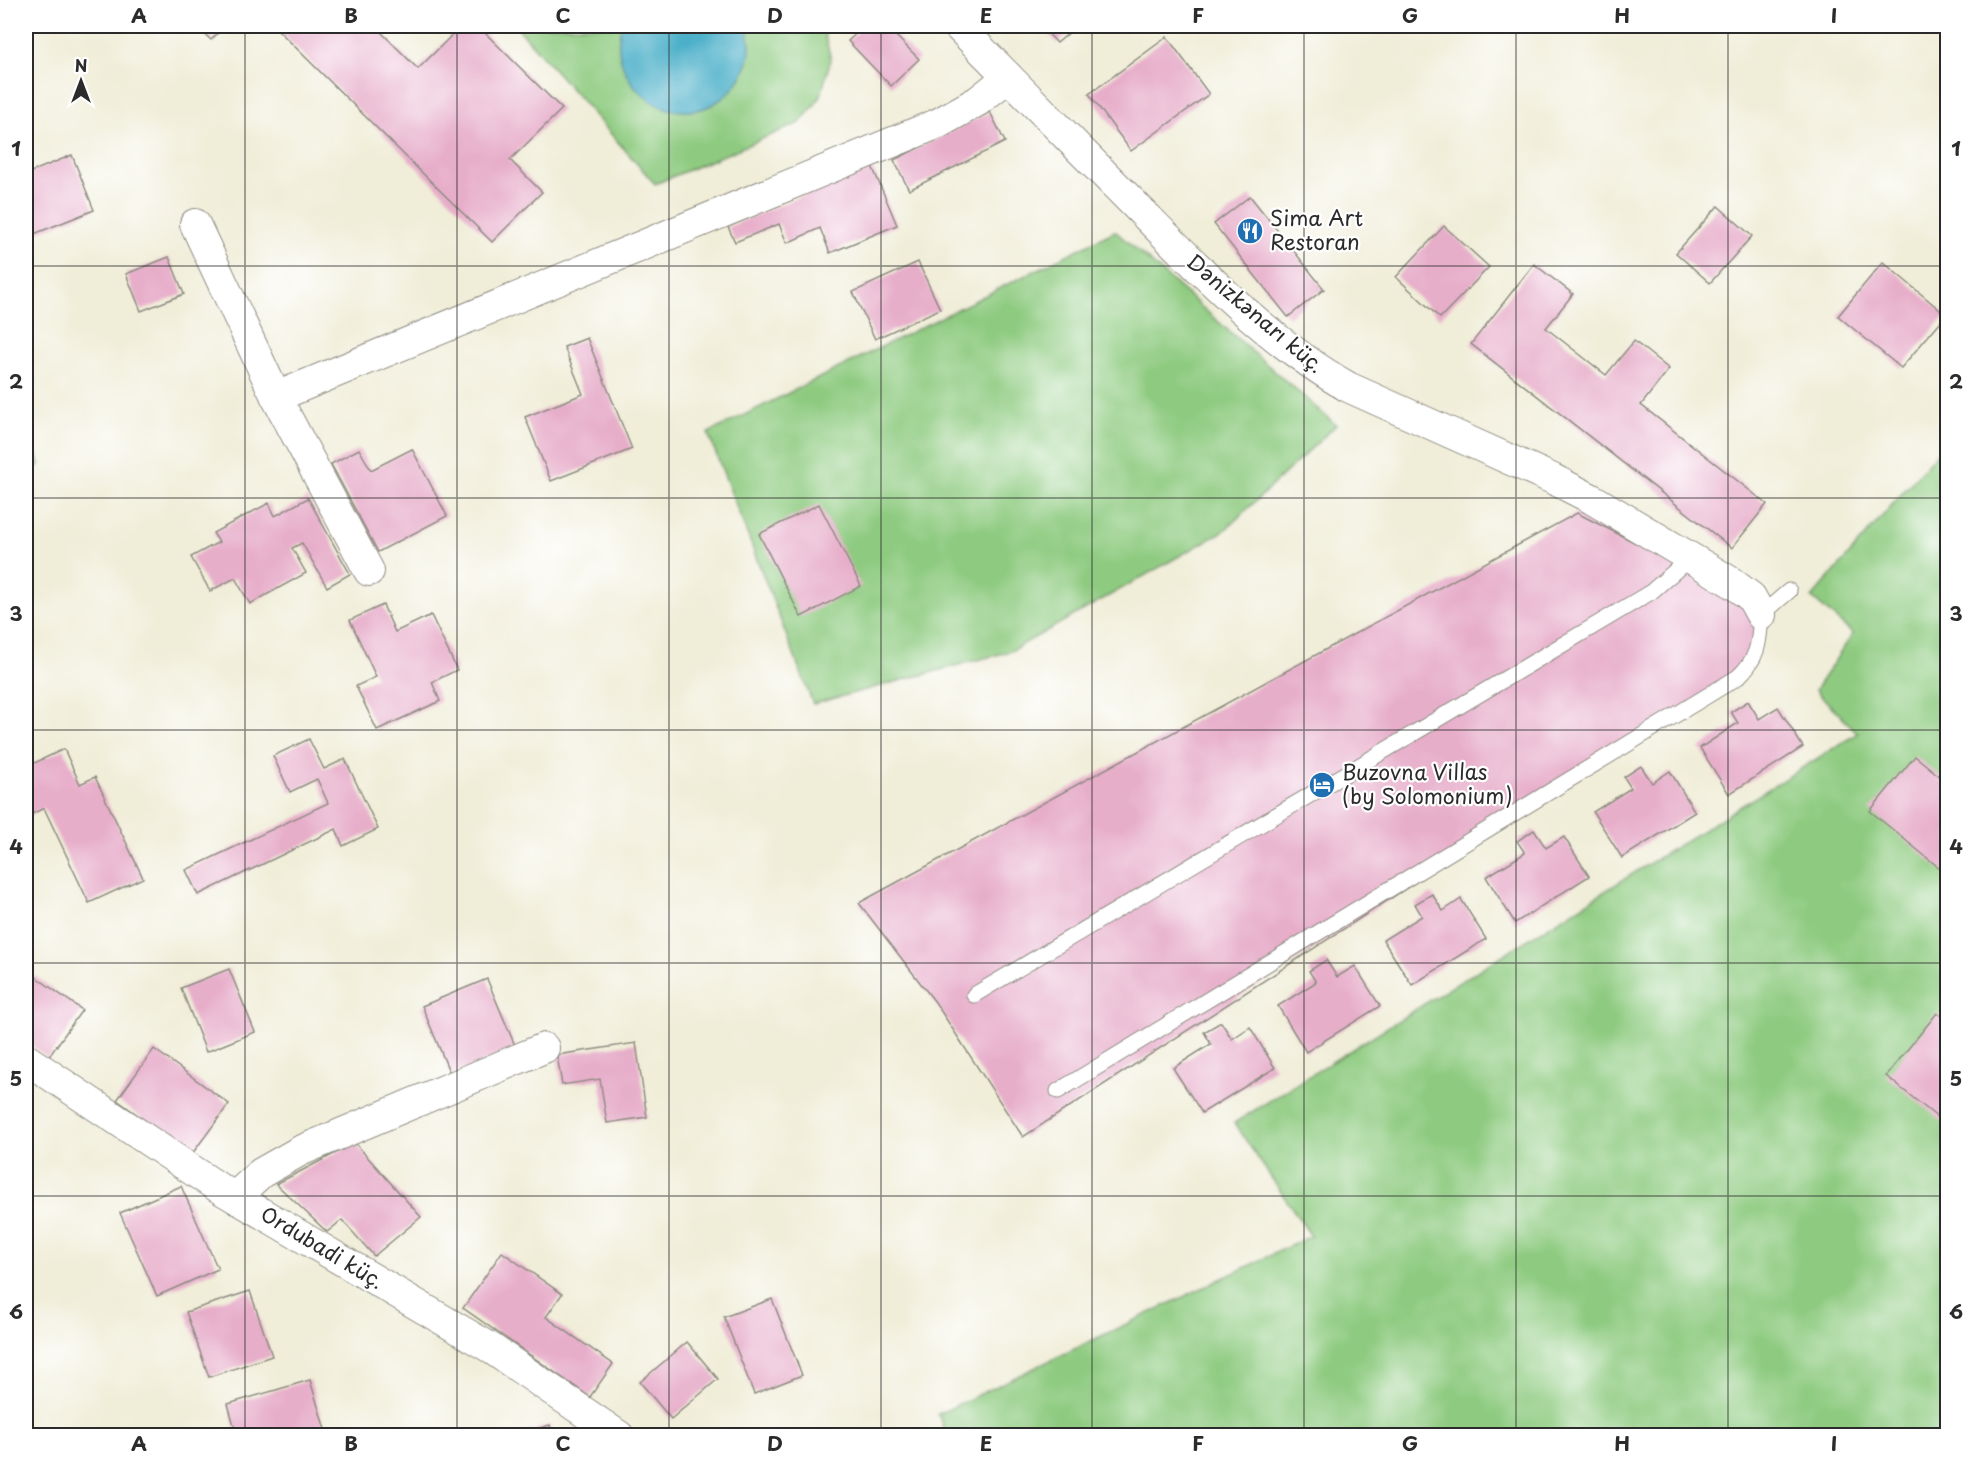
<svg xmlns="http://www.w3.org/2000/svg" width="1973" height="1461" font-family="'Playpen Sans',sans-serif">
	<rect width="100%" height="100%" fill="#fff"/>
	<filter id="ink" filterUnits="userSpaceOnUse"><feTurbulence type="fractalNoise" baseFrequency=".0167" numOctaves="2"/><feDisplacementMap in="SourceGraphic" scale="12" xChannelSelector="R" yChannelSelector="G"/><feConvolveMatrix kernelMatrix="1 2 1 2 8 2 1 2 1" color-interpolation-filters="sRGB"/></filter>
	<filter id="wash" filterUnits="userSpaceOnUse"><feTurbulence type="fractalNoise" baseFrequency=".008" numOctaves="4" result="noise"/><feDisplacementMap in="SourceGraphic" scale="24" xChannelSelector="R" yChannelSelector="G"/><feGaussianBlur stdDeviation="1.35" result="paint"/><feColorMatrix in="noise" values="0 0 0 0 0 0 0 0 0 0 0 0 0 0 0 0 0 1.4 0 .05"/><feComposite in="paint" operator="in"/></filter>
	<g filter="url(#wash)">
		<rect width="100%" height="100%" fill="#f0edd8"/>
		<!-- green -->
		<g fill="#8ecb80" stroke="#5c7b56" stroke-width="1.5">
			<polygon points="516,26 822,26 831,59 820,98 800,123 655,184"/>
			<polygon points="1115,231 1336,425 1224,531 1011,651 813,704 708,433"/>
			<polygon points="26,429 40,465 26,471"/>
			<polygon points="1947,441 1947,1435 947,1436 938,1414 1311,1236 1234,1123 1858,733 1815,690 1853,634 1812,598"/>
		</g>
		<!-- water -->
		<path fill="#49afc8" stroke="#3a6d7a" stroke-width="1.5" d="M622,26H747C748,33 750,41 750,48C750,61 743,76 735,86C701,128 642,115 623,66C618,54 617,38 622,26Z"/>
		<g id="blocks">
			<!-- building -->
			<g fill="#e7aeca">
				<polygon points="196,26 225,26 211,40"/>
				<polygon points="274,26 375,26 418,69 461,26 478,26 562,109 510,160 542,192 492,242"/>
				<polygon points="864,26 886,26 919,59 891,86 848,41"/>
				<polygon points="1041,26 1077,26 1057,43"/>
				<polygon points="1167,37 1209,94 1131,151 1089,94"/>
				<polygon points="990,112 1005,142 909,190 894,160"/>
				<polygon points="72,155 94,210 29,236 26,228 26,174"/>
				<polygon points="872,166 897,225 830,253 820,228 787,243 779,224 735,242 728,227"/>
				<polygon points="1250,196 1324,289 1288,317 1214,224"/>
				<polygon points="1718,206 1752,236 1710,283 1676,253"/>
				<polygon points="1444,226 1489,267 1440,318 1396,277"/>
				<polygon points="169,257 184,294 141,311 126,274"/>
				<polygon points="918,262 940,309 875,339 853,292"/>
				<polygon points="1883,262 1946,315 1901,368 1838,316"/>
				<polygon points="1534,264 1573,294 1546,328 1606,375 1634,341 1669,369 1641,405 1767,504 1732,548 1471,344"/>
				<polygon points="587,338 632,449 551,481 525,417 583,394 564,347"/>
				<polygon points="359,449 371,470 412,449 447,516 378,552 331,464"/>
				<polygon points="308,498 350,574 327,587 302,543 292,548 306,573 250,604 235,578 210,591 191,557 219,542 213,533 269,503 275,516"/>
				<polygon points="819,504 861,586 801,617 759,534"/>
				<polygon points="1577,513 1681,566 1761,615 1749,666 1023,1137 935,1002 859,903"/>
				<polygon points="383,605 395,632 431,615 457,670 432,682 440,701 377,730 356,686 376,677 350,620"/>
				<polygon points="1748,701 1759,719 1778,707 1803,747 1729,794 1700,748 1738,723 1731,712"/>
				<polygon points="309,739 324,769 345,759 378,829 343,846 336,829 198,895 186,870 328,803 317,779 290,792 273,756"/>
				<polygon points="64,749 80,784 95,777 143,878 89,903 44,808 26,817 26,767"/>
				<polygon points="1915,756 1948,783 1948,875 1870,811"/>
				<polygon points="1641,766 1652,783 1670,771 1695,812 1622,858 1593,812 1631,788 1624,777"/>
				<polygon points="1534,830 1546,848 1564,837 1589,876 1515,923 1486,877 1525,853 1517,841"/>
				<polygon points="1432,894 1443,911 1461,899 1486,939 1412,985 1383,940 1422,916 1415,904"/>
				<polygon points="1326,960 1337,977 1355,966 1380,1006 1306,1052 1278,1006 1316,982 1309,971"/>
				<polygon points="229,969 255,1032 206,1052 181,988"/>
				<polygon points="26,970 82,1010 48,1058 26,1042"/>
				<polygon points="487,979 516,1048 451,1076 422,1006"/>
				<polygon points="1937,1013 1948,1021 1948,1126 1886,1076"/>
				<polygon points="1221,1022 1232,1039 1250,1027 1275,1068 1202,1113 1173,1068 1211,1044 1204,1032"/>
				<polygon points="636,1043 647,1117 607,1123 600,1079 562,1085 557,1055"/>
				<polygon points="154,1049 229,1104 192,1154 117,1100"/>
				<polygon points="355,1143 421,1217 374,1256 342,1220 327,1232 276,1184"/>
				<polygon points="181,1186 218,1269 157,1296 120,1213"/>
				<polygon points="502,1252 562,1294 546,1317 613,1364 590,1397 463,1308"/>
				<polygon points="250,1291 272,1356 209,1377 186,1312"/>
				<polygon points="772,1299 802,1375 754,1394 724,1317"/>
				<polygon points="687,1342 718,1379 671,1419 640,1382"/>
				<polygon points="310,1380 327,1436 237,1436 228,1404"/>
				<polygon points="550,1425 552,1436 515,1436 515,1435"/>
			</g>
		</g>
	</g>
	<g filter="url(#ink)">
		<use href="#blocks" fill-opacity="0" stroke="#8e8c82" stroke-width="1.5"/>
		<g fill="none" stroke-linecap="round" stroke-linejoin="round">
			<defs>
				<g id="lane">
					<polyline points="974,995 1651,592 1690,558"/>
					<path d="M1058,1091L1738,677C1759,657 1759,643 1761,615L1789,591"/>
				</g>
				<g id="street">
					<path d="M958,26C1018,87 1079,149 1140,210C1204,274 1269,342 1348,387L1553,479L1592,499L1731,582L1751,597L1761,615"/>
					<polyline points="195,224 276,397 369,571"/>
					<polyline points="276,397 939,123 978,101 1008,77"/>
					<polyline points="26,1059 219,1188 489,1347 619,1436"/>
					<polyline points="235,1197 261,1173 300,1151 544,1048"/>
				</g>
			</defs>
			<!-- lane casing -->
			<use href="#lane" stroke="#8e8c82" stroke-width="17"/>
			<!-- street casing -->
			<use href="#street" stroke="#8e8c82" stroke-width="32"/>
			<!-- lane -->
			<use href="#lane" stroke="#fff" stroke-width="15"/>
			<!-- street -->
			<use href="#street" stroke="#fff" stroke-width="30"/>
		</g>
	</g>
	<!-- grid -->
	<path fill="none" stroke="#2b2b2b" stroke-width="1.5" stroke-opacity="0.55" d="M245,26V1436M457,26V1436M669,26V1436M881,26V1436M1092,26V1436M1304,26V1436M1516,26V1436M1728,26V1436M26,266H1948M26,498H1948M26,730H1948M26,963H1948M26,1196H1948"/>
	<!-- icons -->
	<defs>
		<symbol id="restaurant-disc" viewBox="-11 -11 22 22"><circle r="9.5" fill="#1f6fb2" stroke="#fff"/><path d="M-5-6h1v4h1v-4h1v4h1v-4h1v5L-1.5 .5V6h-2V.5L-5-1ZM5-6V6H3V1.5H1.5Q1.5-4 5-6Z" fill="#fff"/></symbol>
		<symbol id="hotel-disc" viewBox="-11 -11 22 22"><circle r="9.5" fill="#1f6fb2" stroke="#fff"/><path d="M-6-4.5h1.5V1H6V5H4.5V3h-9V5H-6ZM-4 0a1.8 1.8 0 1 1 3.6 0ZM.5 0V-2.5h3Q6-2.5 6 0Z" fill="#fff"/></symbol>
	</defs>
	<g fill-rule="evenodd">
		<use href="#restaurant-disc" x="1235" y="216" width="30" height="30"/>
		<use href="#hotel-disc" x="1307" y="770" width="30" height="30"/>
	</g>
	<g text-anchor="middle" stroke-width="4.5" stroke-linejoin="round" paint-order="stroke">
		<!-- poi labels -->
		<g font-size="21" fill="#2b2b2b" stroke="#fff" text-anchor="start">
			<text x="1270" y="226">Sima Art<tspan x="1270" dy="24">Restoran</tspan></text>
			<text x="1342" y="780">Buzovna Villas<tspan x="1342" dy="24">(by Solomonium)</tspan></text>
		</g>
		<!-- street labels -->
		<g font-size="21" fill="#2b2b2b" stroke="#fff">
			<text transform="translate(1255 314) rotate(40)" y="7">Dənizkənarı küç.</text>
			<text transform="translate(322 1248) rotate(31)" y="7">Ordubadi küç.</text>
		</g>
	</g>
	<!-- margin -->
	<rect width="1973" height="1461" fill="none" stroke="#fff" stroke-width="66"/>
	<!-- north arrow -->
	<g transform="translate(81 81)" stroke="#ffffff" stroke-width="4.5" paint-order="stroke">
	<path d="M0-4.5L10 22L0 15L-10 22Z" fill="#2b2b2b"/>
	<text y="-9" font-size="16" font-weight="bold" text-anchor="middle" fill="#2b2b2b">N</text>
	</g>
	<rect x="33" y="33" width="1907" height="1395" fill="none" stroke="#2b2b2b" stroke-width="2"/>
	<g font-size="20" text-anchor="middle" font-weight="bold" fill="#2b2b2b">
		<text x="139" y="23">A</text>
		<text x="351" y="23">B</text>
		<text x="563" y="23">C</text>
		<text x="775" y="23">D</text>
		<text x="986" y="23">E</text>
		<text x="1198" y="23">F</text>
		<text x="1410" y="23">G</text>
		<text x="1622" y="23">H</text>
		<text x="1834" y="23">I</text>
		<text x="16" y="156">1</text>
		<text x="1956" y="156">1</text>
		<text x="16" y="389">2</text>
		<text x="1956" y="389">2</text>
		<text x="16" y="621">3</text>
		<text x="1956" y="621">3</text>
		<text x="16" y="854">4</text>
		<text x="1956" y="854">4</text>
		<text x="16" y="1086">5</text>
		<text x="1956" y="1086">5</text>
		<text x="16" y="1319">6</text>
		<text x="1956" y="1319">6</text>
		<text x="139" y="1451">A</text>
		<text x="351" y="1451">B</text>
		<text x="563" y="1451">C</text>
		<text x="775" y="1451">D</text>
		<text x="986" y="1451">E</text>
		<text x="1198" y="1451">F</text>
		<text x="1410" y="1451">G</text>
		<text x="1622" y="1451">H</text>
		<text x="1834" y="1451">I</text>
	</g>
</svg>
